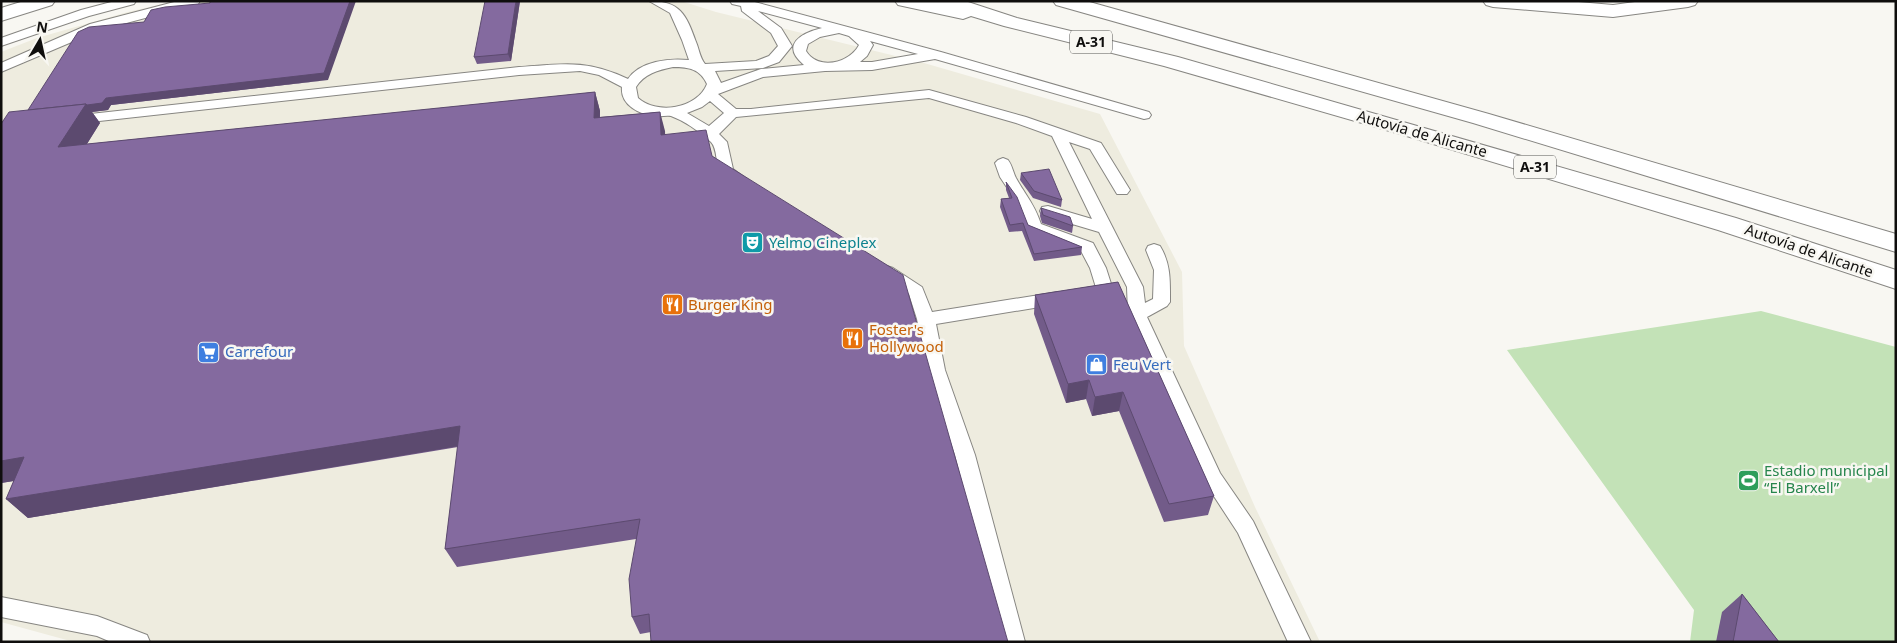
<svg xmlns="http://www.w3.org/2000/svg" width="1897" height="643" font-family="'Noto Sans',sans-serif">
	<rect width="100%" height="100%" fill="#f8f7f2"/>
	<!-- built -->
	<polygon fill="#eeecdf" points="175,1 681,1 716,12 924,63 1100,114 1182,272 1184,346 1255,507 1320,642 74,642 1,622 1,52 37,38 128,12"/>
	<!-- green -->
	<polygon fill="#c3e2b7" points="1761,311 1896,347 1896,642 1690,642 1694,610 1507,350"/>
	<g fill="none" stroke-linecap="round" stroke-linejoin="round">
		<defs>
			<g id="service">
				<polygon points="115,1 136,1 134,4 89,16 1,46 1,38 81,10"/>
				<polygon points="178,1 200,1 198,4 100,30 1,72 1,63 90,24"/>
				<path d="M649,1C680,1 686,14 696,42C699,49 700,58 705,64L756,61L769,56L778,46L771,33L742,11L741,6L732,4L730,1H751L941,52L1149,112L1151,115L1149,118L1144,119L935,59L872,70L825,71L763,77L718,94L736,109H751L929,90L1026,117L1101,143L1130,190L1127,194H1117L1090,149L1069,142L1143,287L1145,303L1153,299L1154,270L1146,250L1148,246L1154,244L1160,246C1171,264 1170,281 1170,302L1167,306L1147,317L1220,473L1253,521L1311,642H1288L1238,533L1202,478L1128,314L1127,287L1099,232L1042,215L1040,211L1042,207L1048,206L1092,219L1052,136L1016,123L929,98L736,117L719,134L727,142L733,169L748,180L745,183L740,185L721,174C715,165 718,149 711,142C700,132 685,121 671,116C666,115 661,117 656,116C640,115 620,105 622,87L599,75L580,71L519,75L72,124L67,123L65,120L67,117L72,116L519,67C563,64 586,59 628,79C640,61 669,58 689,60L682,40L670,13ZM758,11L822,28C801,33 780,45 804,65L761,69L721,83L715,71L763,68L779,62L792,46L781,28ZM839,33L849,36L859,45C850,63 818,71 806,51L808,44L820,37ZM870,41L918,54L872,62H860L867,56L873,45ZM673,67C689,67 700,69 707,84C697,109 657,115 638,98L636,87C644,74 658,70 673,67ZM710,101L724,113L709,126L687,113L702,107Z"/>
				<path d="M1003,158L1008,160C1012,165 1013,172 1016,178C1026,196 1034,203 1041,224L1093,243L1106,268L1113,290L1110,294L1104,296L1098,294L1090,268L1081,251L1028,231L1018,204L1000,177L995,163L998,160Z"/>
				<polygon points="887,266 893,268 922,287 932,312 1058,292 1064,294 1067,298 1064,302 1058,304 936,324 945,370 975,455 1025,642 1003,642 955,455 927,370 917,319 909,294 881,276 879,272 881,268"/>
				<polygon points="1,597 97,616 147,635 150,642 111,642 97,636 1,617"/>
			</g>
			<g id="tertiary">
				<polygon points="24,1 55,1 52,5 1,21 1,8"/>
				<polygon points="1483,1 1567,1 1613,5 1642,1 1698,1 1695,5 1688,7 1613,17 1493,7 1486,5"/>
			</g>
			<g id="motorway">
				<polygon points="895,1 965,1 1017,18 1178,57 1736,218 1896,270 1896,289 1718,230 1400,134 1164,66 1004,26 971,16 963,19 898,5"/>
				<polygon points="1053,1 1086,1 1489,114 1896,234 1896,252 1473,123 1056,5"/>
			</g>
		</defs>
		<!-- service casing -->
		<use href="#service" stroke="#878682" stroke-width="2"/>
		<!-- tertiary casing -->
		<use href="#tertiary" stroke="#878682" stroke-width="2"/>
		<!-- motorway casing -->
		<use href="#motorway" stroke="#878682" stroke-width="2"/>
		<!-- service -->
		<use href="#service" fill="#fff" fill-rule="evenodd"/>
		<!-- tertiary -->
		<use href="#tertiary" fill="#fff" fill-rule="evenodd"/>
		<!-- motorway -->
		<use href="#motorway" fill="#fff" fill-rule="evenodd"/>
	</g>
	<!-- wall -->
	<g fill="#725b89">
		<polygon points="520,1 511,61 477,64 474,57"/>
		<polygon points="328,80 111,105 108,110 92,112 100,123 87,144 595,92 600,111 600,117 660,112 665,135 651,632 640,634 632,617 636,539 457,567 445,549 458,447 28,518 6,499 14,481 1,483 1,124 28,110"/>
		<polygon points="1021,173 1062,200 1061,207 1033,198 1020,180"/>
		<polygon points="1006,182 1028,225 1082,247 1081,255 1034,261 1022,231 1009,232 1000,207 1001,199 1009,198 1006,190"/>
		<polygon points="1041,208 1073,226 1072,233 1042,223 1040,216"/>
		<polygon points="1118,282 1214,496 1208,515 1164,522 1119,411 1092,416 1086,399 1066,403 1034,314 1035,295"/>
		<polygon points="1742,594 1779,642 1716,642 1722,612"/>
	</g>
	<!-- shaded-wall -->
	<g fill="#5c4a6f">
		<polygon points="350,1 356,1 328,80 111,105 108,110 92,112 100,123 73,166 58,147 86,104 106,98"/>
		<polygon points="516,1 520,1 511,61 508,54"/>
		<polygon points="595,92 600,111 599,137 594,118"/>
		<polygon points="660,112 665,131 666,154 661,135"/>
		<polygon points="1089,380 1086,399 1066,403 1068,384"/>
		<polygon points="1123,392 1119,411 1092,416 1095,397"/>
		<polygon points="460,426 471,444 28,518 6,499"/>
		<polygon points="24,457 44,476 1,483 1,461"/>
	</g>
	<!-- building -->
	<g fill="#846a9f" stroke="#5c4a6f">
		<polygon points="210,1 350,1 324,73 106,98 102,103 87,105 86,104 28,110 78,32 89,27 144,22 151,10 165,7 210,3"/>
		<polygon points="485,1 516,1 508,54 474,57"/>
		<polygon points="595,92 594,118 660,112 661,135 706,130 712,156 903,275 1008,642 651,642 649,614 632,617 629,579 640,519 445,549 460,426 6,499 24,457 1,461 1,124 9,112 86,104 58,147"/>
		<polygon points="1049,169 1062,200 1034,191 1021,173"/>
		<polygon points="1006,182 1017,197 1028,225 1082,247 1034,254 1023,223 1010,225 1001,199 1012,198"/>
		<polygon points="1041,208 1070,217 1073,226 1043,215"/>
		<polygon points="1118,282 1214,496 1169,504 1123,392 1095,397 1089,380 1068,384 1035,295"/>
		<polygon points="1742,594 1779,642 1733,642"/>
	</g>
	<!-- icons -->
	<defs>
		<symbol id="theatre-square" viewBox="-11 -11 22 22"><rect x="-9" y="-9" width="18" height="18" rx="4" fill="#0f9aa8" stroke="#f8f7f2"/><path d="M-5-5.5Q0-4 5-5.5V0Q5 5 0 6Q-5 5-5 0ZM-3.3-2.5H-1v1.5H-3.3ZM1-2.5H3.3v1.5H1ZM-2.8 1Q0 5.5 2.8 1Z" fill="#fff"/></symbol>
		<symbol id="restaurant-square" viewBox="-11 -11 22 22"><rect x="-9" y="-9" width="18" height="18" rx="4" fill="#e8710a" stroke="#f8f7f2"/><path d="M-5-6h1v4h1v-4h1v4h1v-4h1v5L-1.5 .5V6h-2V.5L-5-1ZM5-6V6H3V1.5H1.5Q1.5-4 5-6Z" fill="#fff"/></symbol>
		<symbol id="supermarket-square" viewBox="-11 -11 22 22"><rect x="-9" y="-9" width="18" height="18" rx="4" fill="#3f7fe0" stroke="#f8f7f2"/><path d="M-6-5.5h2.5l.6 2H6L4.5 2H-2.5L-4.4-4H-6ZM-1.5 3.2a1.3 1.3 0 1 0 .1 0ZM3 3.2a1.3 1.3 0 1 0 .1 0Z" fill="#fff"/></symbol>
		<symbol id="shop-square" viewBox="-11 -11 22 22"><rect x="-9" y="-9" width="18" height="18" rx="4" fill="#3f7fe0" stroke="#f8f7f2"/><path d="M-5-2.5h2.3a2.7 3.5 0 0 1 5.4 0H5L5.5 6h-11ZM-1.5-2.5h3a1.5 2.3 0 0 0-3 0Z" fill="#fff"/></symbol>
		<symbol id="stadium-square" viewBox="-11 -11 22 22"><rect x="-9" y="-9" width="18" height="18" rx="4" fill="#2e9e5b" stroke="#f8f7f2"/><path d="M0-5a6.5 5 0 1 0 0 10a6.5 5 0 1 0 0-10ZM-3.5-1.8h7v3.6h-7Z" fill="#fff"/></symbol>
	</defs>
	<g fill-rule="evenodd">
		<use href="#theatre-square" x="740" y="230" width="25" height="25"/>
		<use href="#restaurant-square" x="660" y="292" width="25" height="25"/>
		<use href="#restaurant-square" x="840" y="326" width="25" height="25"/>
		<use href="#supermarket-square" x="196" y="340" width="25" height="25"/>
		<use href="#shop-square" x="1084" y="352" width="25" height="25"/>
		<use href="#stadium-square" x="1736" y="468" width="25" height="25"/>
	</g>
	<g text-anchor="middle" stroke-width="5" stroke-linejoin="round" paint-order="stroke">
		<!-- shield labels -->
		<g fill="#f8f7f2" stroke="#555452" stroke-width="1">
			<rect x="1070" y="30.5" width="42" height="23" rx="4"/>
			<rect x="1514" y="155.5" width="42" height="23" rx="4"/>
		</g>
		<g font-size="14" font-weight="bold" fill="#0f0e0d">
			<text x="1091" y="47">A-31</text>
			<text x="1535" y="172">A-31</text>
		</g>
		<!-- street labels -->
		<g font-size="15" fill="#0f0e0d" stroke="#f8f7f2">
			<text transform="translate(1422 134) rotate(16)" y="5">Autovía de Alicante</text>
			<text transform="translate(1809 251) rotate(19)" y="5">Autovía de Alicante</text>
		</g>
		<!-- culture labels -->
		<g font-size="15" fill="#0d838f" stroke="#f8f7f2" text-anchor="start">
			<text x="769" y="248">Yelmo Cineplex</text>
		</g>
		<!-- food labels -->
		<g font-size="15" fill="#c56008" stroke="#f8f7f2" text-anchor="start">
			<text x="688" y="310">Burger King</text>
			<text x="869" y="335">Foster's<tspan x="869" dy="17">Hollywood</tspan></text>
		</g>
		<!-- shop labels -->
		<g font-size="15" fill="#366cbe" stroke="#f8f7f2" text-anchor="start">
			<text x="225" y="357">Carrefour</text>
			<text x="1113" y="370">Feu Vert</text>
		</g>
		<!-- leisure labels -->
		<g font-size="15" fill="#27864d" stroke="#f8f7f2" text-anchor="start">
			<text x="1764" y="476">Estadio municipal<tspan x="1764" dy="17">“El Barxell”</tspan></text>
		</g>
	</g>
	<!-- border -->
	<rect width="1897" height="643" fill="none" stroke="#0f0e0d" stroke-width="5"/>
	<!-- north arrow -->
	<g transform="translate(40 40) rotate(9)" stroke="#f8f7f2" stroke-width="4" paint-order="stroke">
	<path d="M0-4L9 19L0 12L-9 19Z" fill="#0f0e0d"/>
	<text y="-8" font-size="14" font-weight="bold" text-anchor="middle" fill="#0f0e0d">N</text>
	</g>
</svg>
